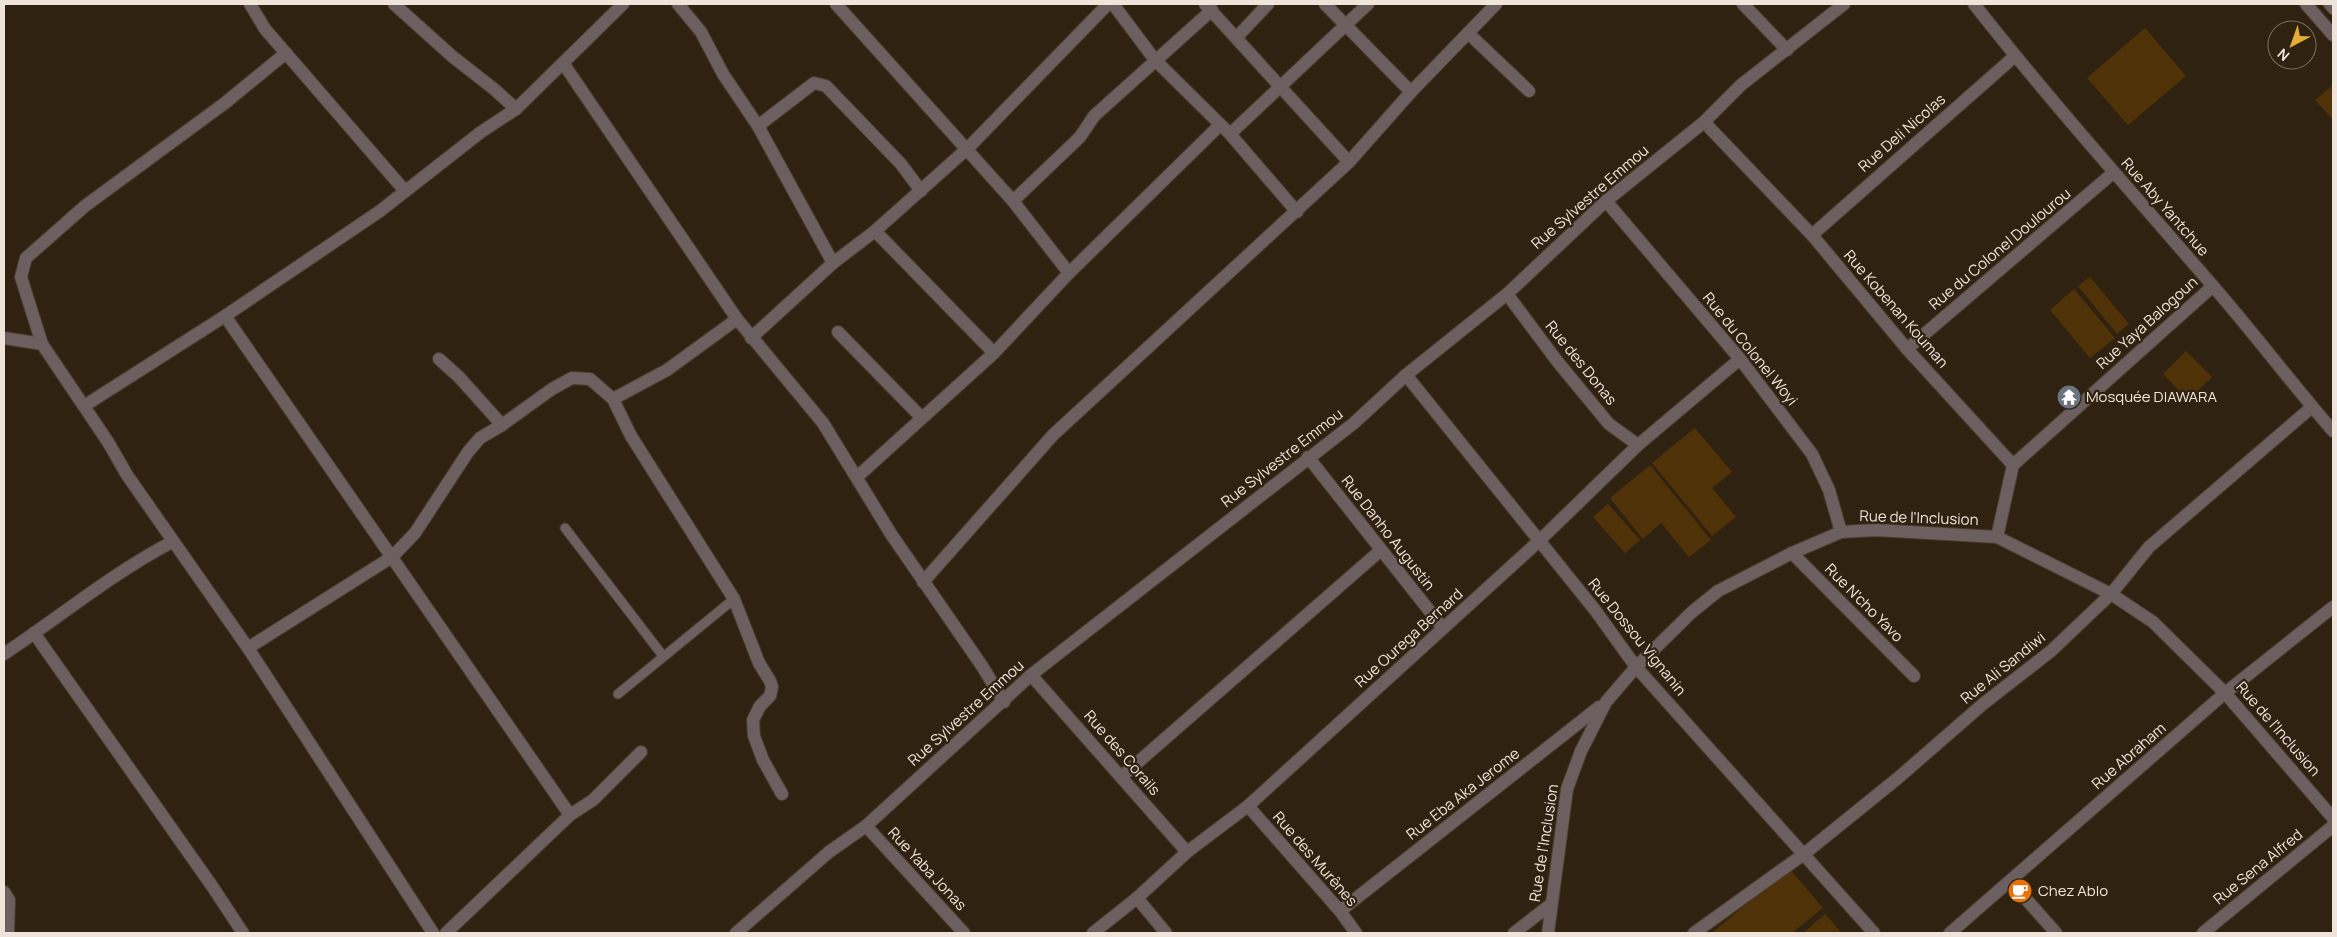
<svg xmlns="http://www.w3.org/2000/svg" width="2337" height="937" font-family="Manrope,sans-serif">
	<rect width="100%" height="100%" fill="#302211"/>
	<!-- building -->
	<g fill="#4f3207">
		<polygon points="2145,28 2186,76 2128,125 2087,78"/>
		<polygon points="2333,85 2333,120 2315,100"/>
		<polygon points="2090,277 2129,324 2117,334 2078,286"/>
		<polygon points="2074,289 2115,338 2090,358 2050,310"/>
		<polygon points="2186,351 2212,377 2188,400 2163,374"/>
		<polygon points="1695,428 1732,472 1712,488 1736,517 1712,536 1652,463"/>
		<polygon points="1650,465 1711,540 1689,557 1661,523 1643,539 1610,498"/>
		<polygon points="1608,504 1640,540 1625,553 1593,517"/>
		<polygon points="1789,868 1823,908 1792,933 1712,933"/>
		<polygon points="1825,914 1842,933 1803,933"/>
	</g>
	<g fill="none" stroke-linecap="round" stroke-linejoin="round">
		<defs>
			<g id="service">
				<polyline points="2328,4 2333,10"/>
				<polyline points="565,528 663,656"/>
				<polyline points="618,694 734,599"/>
			</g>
			<g id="minor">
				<polyline points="250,4 265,29 405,191"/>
				<polyline points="394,4 453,57 494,89 516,109"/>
				<polyline points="678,4 701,32 723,74 758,126 833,263"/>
				<polyline points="836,4 1013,201 1069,273"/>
				<polyline points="1113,4 1155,60 1230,134 1297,212"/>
				<polyline points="1205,4 1349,162"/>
				<polyline points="1325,4 1411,92"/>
				<polyline points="1743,4 1787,50"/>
				<path d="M1974,4C2050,101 2132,192 2212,285C2254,333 2292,384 2333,431"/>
				<polyline points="1468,33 1529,91"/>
				<polyline points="1237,37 1268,4"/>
				<polyline points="563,63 737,319 823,423 891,534 982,666 1004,702"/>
				<polyline points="1704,122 1812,235 1907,349 2013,465 1997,537"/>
				<polyline points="758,126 814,83 826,86 901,164 921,191"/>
				<polyline points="1230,134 1368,4"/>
				<polyline points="1013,201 1080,137 1094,116 1212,10"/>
				<polyline points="1606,201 1740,359 1812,454 1829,490 1841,532"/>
				<polyline points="875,231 994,353"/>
				<polyline points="1812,235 2015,56"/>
				<polyline points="1507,294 1557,361 1609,424 1638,445"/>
				<polyline points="225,316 570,815"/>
				<polyline points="838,332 922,418"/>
				<polyline points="4,338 42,344 108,442 127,475 248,648 433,933"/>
				<polyline points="751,338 833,263 875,231 968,148 1108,4"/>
				<polyline points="42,344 21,277 26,258 85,206 225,103 286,53"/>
				<polyline points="1907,349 2113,173"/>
				<polyline points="439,359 459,377 502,425"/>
				<polyline points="1406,375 1595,610 1636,667 1874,933"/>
				<polyline points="613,399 631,436 734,599 759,663 770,681 772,687 770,696 760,706 753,720 754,736 763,760 782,794"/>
				<polyline points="84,406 225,316 380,211 481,132 516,109 623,4"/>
				<polyline points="1308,457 1443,628"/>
				<polyline points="2013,465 2213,286"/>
				<polyline points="857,477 994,353 1069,273 1220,125"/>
				<polyline points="1792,553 1914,676"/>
				<polyline points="923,582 1053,435 1349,162 1411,92 1496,4"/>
				<polyline points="34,633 212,886 243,933"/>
				<polyline points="248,648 392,557 415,533 468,452 480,438 502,425 552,389 572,378 590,379 613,399 667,370 737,319"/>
				<path d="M4,654C61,616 111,574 172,542"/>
				<polyline points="1031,675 1187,852"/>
				<polyline points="1121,777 1381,550"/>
				<polyline points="1248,806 1340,911 1356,933"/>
				<polyline points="866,826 964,933"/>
				<polyline points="2011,882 2056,933"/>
				<polyline points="4,892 9,900 8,933"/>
				<polyline points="1137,898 1166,933"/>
				<polyline points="1340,911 1599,707"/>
				<polyline points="446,933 570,815 593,800 641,752"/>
				<polyline points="736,933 829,852 866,826 1031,675 1354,423 1406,375 1507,294 1606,201 1704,122 1741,85 1844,4"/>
				<polyline points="1093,933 1137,898 1187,852 1248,806 1539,541 1638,445 1740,359"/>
				<polyline points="1514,933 1550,905"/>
				<polyline points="1548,933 1567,789 1581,751 1606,702 1636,667 1692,612 1718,591 1792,553 1841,532 1876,530 1997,537 2111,594 2153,622 2225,693 2333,818"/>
				<polyline points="1694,933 1804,854 1898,778 1983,704 2051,651 2111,594 2149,547 2312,407"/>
				<polyline points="1950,933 2225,693 2333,607"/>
				<polyline points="2203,933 2333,826"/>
			</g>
			<polyline id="tertiary" points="2306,4 2333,35"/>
		</defs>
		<!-- service casing -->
		<use href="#service" stroke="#4b3d2d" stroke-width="11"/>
		<!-- minor casing -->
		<use href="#minor" stroke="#4b3d2d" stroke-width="14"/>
		<!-- tertiary casing -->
		<use href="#tertiary" stroke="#4b3d2d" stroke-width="14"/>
		<!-- service -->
		<use href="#service" stroke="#6b5f5f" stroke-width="9"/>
		<!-- minor -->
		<use href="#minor" stroke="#6b5f5f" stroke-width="12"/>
		<!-- tertiary -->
		<use href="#tertiary" stroke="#6b5f5f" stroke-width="12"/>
	</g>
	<!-- icons -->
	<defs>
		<symbol id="temple-disc" viewBox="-11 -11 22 22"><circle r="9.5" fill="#6b7280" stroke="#302211"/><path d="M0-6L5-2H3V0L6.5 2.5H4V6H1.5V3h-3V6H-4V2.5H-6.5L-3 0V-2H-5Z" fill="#fff"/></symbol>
		<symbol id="cafe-disc" viewBox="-11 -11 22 22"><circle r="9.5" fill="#e8710a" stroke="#302211"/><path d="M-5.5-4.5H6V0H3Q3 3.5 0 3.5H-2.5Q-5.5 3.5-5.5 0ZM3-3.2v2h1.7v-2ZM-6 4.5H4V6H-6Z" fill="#fff"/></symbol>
	</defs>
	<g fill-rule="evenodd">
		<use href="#temple-disc" x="2055" y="383" width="28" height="28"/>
		<use href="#cafe-disc" x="2006" y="877" width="28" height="28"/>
	</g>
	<g text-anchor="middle" stroke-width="4.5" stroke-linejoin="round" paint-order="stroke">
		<!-- street labels -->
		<g font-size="15" fill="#eee4da" stroke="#302211">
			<text transform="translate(1902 133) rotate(-41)" y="5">Rue Deli Nicolas</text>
			<text transform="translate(1590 197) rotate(-41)" y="5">Rue Sylvestre Emmou</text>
			<text transform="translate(2165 207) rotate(49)" y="5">Rue Aby Yantchue</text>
			<text transform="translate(2000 249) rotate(-40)" y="5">Rue du Colonel Doulourou</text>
			<text transform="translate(1896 309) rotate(49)" y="5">Rue Kobenan Kouman</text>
			<text transform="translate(2147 323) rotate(-42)" y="5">Rue Yaya Balogoun</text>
			<text transform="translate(1750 349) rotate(51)" y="5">Rue du Colonel Woyi</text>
			<text transform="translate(1581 363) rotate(51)" y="5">Rue des Donas</text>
			<text transform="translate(1282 458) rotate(-38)" y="5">Rue Sylvestre Emmou</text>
			<text transform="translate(1919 518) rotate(2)" y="5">Rue de l'Inclusion</text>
			<text transform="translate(1388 533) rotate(52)" y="5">Rue Danho Augustin</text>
			<text transform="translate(1864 603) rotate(45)" y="5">Rue N'cho Yavo</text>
			<text transform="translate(1637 637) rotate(51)" y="5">Rue Dossou Vignanin</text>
			<text transform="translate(1409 638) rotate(-42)" y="5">Rue Ourega Bernard</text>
			<text transform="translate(2003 668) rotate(-39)" y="5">Rue Ali Sandiwi</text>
			<text transform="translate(966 713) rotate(-42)" y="5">Rue Sylvestre Emmou</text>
			<text transform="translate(2278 729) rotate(49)" y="5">Rue de l'Inclusion</text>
			<text transform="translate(1122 753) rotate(49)" y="5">Rue des Corails</text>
			<text transform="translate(2129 756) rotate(-41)" y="5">Rue Abraham</text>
			<text transform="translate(1463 794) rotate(-38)" y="5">Rue Eba Aka Jerome</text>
			<text transform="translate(1544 843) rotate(-81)" y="5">Rue de l'Inclusion</text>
			<text transform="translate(1315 859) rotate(49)" y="5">Rue des Murênes</text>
			<text transform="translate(2258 867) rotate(-39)" y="5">Rue Sena Alfred</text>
			<text transform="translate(927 869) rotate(47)" y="5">Rue Yaba Jonas</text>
		</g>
		<!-- poi labels -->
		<g font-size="15" fill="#eee4da" stroke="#302211" text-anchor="start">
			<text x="2086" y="402">Mosquée DIAWARA</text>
			<text x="2038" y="896">Chez Ablo</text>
		</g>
	</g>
	<!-- border -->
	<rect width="2337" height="937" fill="none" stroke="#eee4da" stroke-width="10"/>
	<!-- north arrow -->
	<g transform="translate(2292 45) rotate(221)"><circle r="24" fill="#302211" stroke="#7c7061"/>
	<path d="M0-4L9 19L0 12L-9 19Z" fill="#e6ac36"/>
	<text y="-8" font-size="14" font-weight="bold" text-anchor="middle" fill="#eee4da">N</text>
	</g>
</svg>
